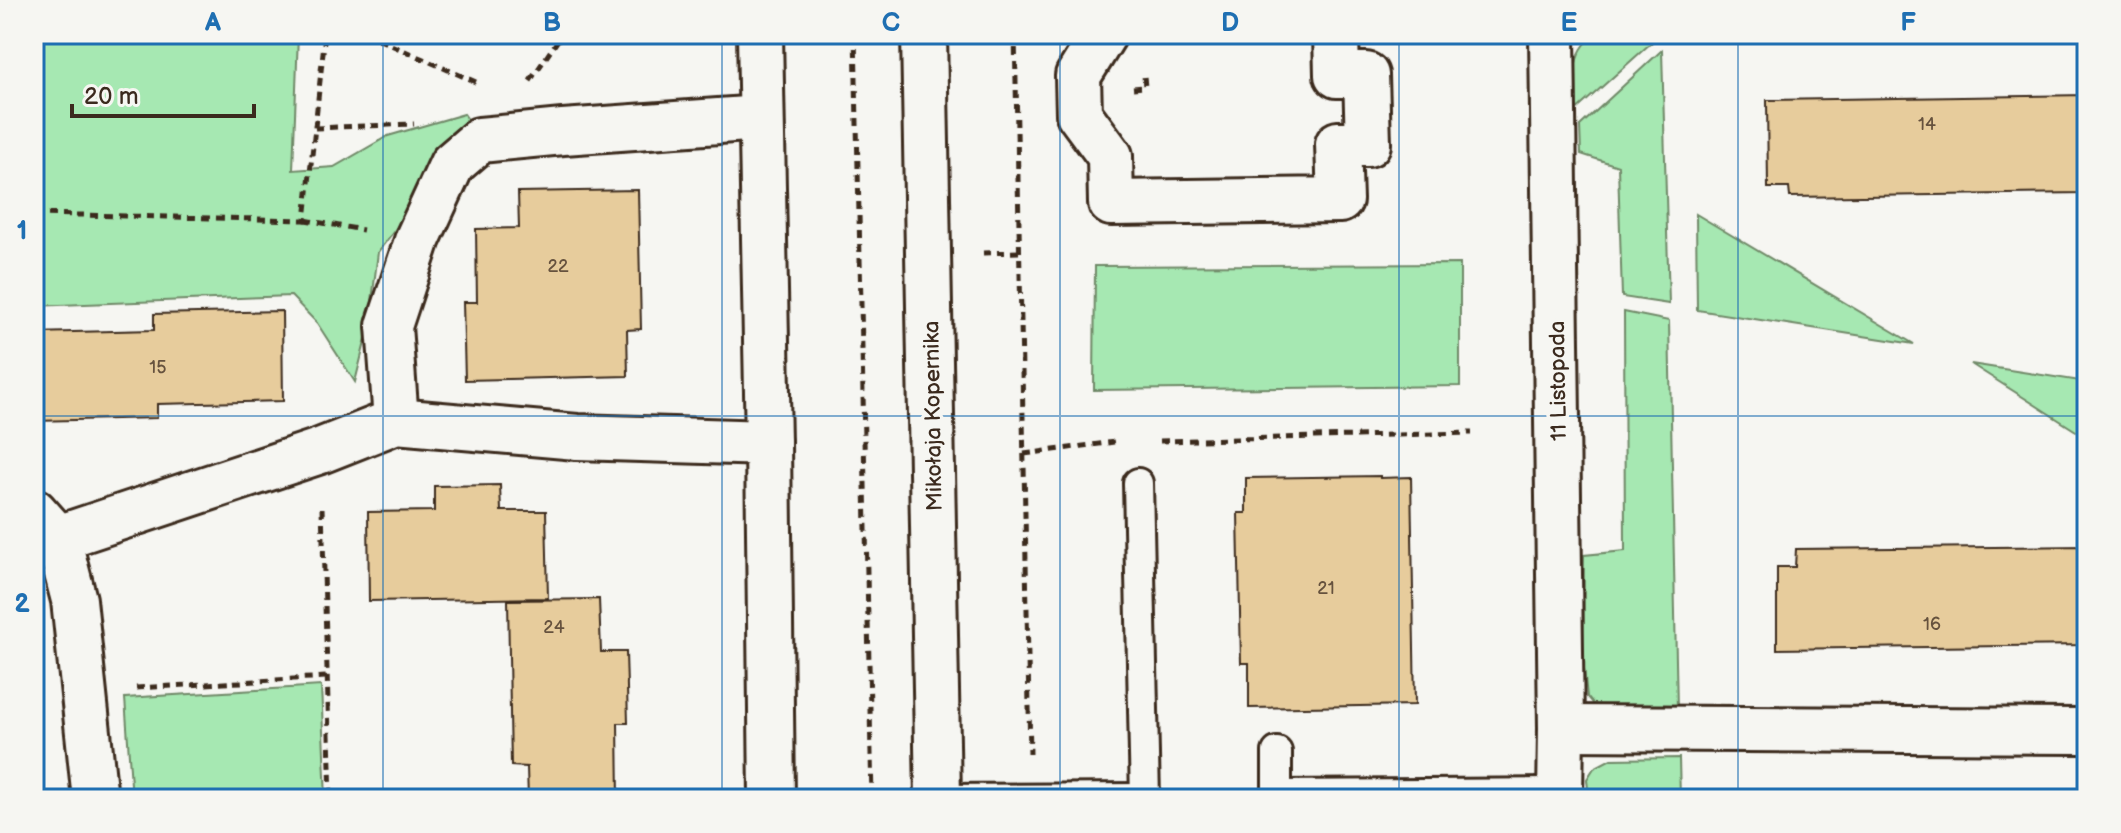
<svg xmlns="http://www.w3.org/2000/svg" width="2121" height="833" font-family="'Balsamiq Sans',sans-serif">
	<rect width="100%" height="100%" fill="#f6f6f2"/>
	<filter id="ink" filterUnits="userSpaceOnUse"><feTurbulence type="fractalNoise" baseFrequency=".0125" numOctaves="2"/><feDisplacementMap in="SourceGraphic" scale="16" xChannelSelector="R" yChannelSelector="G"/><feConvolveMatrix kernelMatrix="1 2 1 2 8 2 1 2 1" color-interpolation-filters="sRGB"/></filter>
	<g filter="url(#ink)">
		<!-- green -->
		<g fill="#a6e8b2" stroke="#708968" stroke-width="2">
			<polygon points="34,34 298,34 293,170 334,167 388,136 464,114 486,145 423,193 378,252 369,326 355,382 317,323 291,296 34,306"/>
			<path d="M1597,34H1661L1574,112C1574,84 1569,50 1597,34Z"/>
			<polygon points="1662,50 1669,304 1622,297 1618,166 1581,154 1580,126"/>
			<polygon points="1696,214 1914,344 1697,310"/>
			<polygon points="1460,264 1460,386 1094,390 1095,266"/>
			<polygon points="1624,312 1669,321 1677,710 1597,709 1587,697 1583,659 1584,555 1625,551"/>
			<polygon points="1971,364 2087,382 2087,438"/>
			<polygon points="321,686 326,799 132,799 125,698"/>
			<polygon points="1679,758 1680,799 1589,799 1587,779 1594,768 1611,759"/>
		</g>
		<!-- building -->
		<g fill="#e7cc9c" stroke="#3b2a1e" stroke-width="2">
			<polygon points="2087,95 2087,193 1790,197 1789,188 1768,188 1767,100"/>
			<polygon points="638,190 641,329 627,330 628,376 465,380 463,302 477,302 476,229 519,228 518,192"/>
			<polygon points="282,311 283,401 157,404 157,418 34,421 34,333 154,330 154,314"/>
			<polygon points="1380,476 1380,478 1411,477 1415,705 1249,708 1249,663 1241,663 1238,513 1246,513 1246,478"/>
			<polygon points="500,485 501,511 546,511 548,598 369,601 368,512 434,511 434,486"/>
			<polygon points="2087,546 2087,645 1777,649 1777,567 1795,567 1796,549"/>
			<polygon points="599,599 601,652 626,652 628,723 618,723 619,799 528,799 527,767 511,766 508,600"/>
		</g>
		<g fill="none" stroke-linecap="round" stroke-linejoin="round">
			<defs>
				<g id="lane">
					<polyline points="1138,483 1145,799"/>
					<polyline points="1277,752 1277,795 1560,793"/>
					<polyline points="938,799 1145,798"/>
				</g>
				<g id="street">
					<polyline points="760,34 768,443 772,799"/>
					<polyline points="1104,34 1078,76 1079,114 1110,156 1111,203 1340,200 1338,144 1368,144 1366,75 1337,75 1336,34"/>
					<polyline points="1552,34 1561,728 1560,799"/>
					<polyline points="396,421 389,326 418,238 452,164 480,140 563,132 761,118"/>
					<polyline points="34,511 58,538 74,600 95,799"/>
					<polyline points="58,538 320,451 396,421 577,437 768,443"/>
					<polyline points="1561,728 2087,731"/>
				</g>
				<polyline id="secondary" points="924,34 938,799"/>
			</defs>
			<!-- lane casing -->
			<use href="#lane" stroke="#3b2a1e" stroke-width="34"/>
			<!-- street casing -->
			<use href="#street" stroke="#3b2a1e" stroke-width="50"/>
			<!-- secondary casing -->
			<use href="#secondary" stroke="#3b2a1e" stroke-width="50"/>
			<!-- path -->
			<g stroke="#3b2a1e" stroke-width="5" stroke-dasharray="8 6" stroke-linecap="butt">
				<polyline points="366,34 478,83"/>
				<polyline points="855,34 872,799"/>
				<polyline points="1015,34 1030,754"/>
				<polyline points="530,81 562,34"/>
				<polyline points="1133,88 1145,87 1144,76"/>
				<polyline points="315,128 414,124"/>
				<polyline points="34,214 305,220 325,34"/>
				<polyline points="305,220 363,230"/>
				<polyline points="983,253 1020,252"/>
				<polyline points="1160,441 1472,433"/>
				<polyline points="1024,454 1114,442"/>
				<polyline points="322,508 331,799"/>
				<polyline points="136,688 327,677"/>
			</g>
			<!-- lane -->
			<use href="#lane" stroke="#f6f6f2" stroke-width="28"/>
			<!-- street -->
			<use href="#street" stroke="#f6f6f2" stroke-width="44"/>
			<!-- secondary -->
			<use href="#secondary" stroke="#f6f6f2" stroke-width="44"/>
		</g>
	</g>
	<!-- grid -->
	<path fill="none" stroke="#1f6fb2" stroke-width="2" stroke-opacity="0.55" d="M383,34V799M722,34V799M1060,34V799M1399,34V799M1738,34V799M34,416H2087"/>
	<g text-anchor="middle" stroke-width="7" stroke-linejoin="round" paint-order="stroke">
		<!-- number labels -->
		<g font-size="18" fill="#66523e">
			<text x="1927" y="130">14</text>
			<text x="558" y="272">22</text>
			<text x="158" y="373">15</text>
			<text x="1326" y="594">21</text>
			<text x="1932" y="630">16</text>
			<text x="554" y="633">24</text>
		</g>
		<!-- street labels -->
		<g font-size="22" fill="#3b2a1e" stroke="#f6f6f2">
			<text transform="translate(1557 381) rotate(-91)" y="8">11 Listopada</text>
			<text transform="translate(932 416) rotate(-91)" y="8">Mikołaja Kopernika</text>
		</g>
	</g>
	<!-- margin -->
	<rect width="2121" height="833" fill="none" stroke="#f6f6f2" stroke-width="88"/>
	<!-- scale -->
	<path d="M72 104v12h182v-12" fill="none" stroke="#3b2a1e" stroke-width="4"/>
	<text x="84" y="104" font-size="24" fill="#3b2a1e" stroke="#f6f6f2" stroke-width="6" paint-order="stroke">20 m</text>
	<rect x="44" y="44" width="2033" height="745" fill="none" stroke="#1f6fb2" stroke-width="3"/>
	<g font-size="26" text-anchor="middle" font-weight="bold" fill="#1f6fb2">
		<text x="213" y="31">A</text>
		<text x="552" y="31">B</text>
		<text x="891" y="31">C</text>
		<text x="1230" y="31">D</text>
		<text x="1569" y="31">E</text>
		<text x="1908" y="31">F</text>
		<text x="22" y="239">1</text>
		<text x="22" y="612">2</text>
	</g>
</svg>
